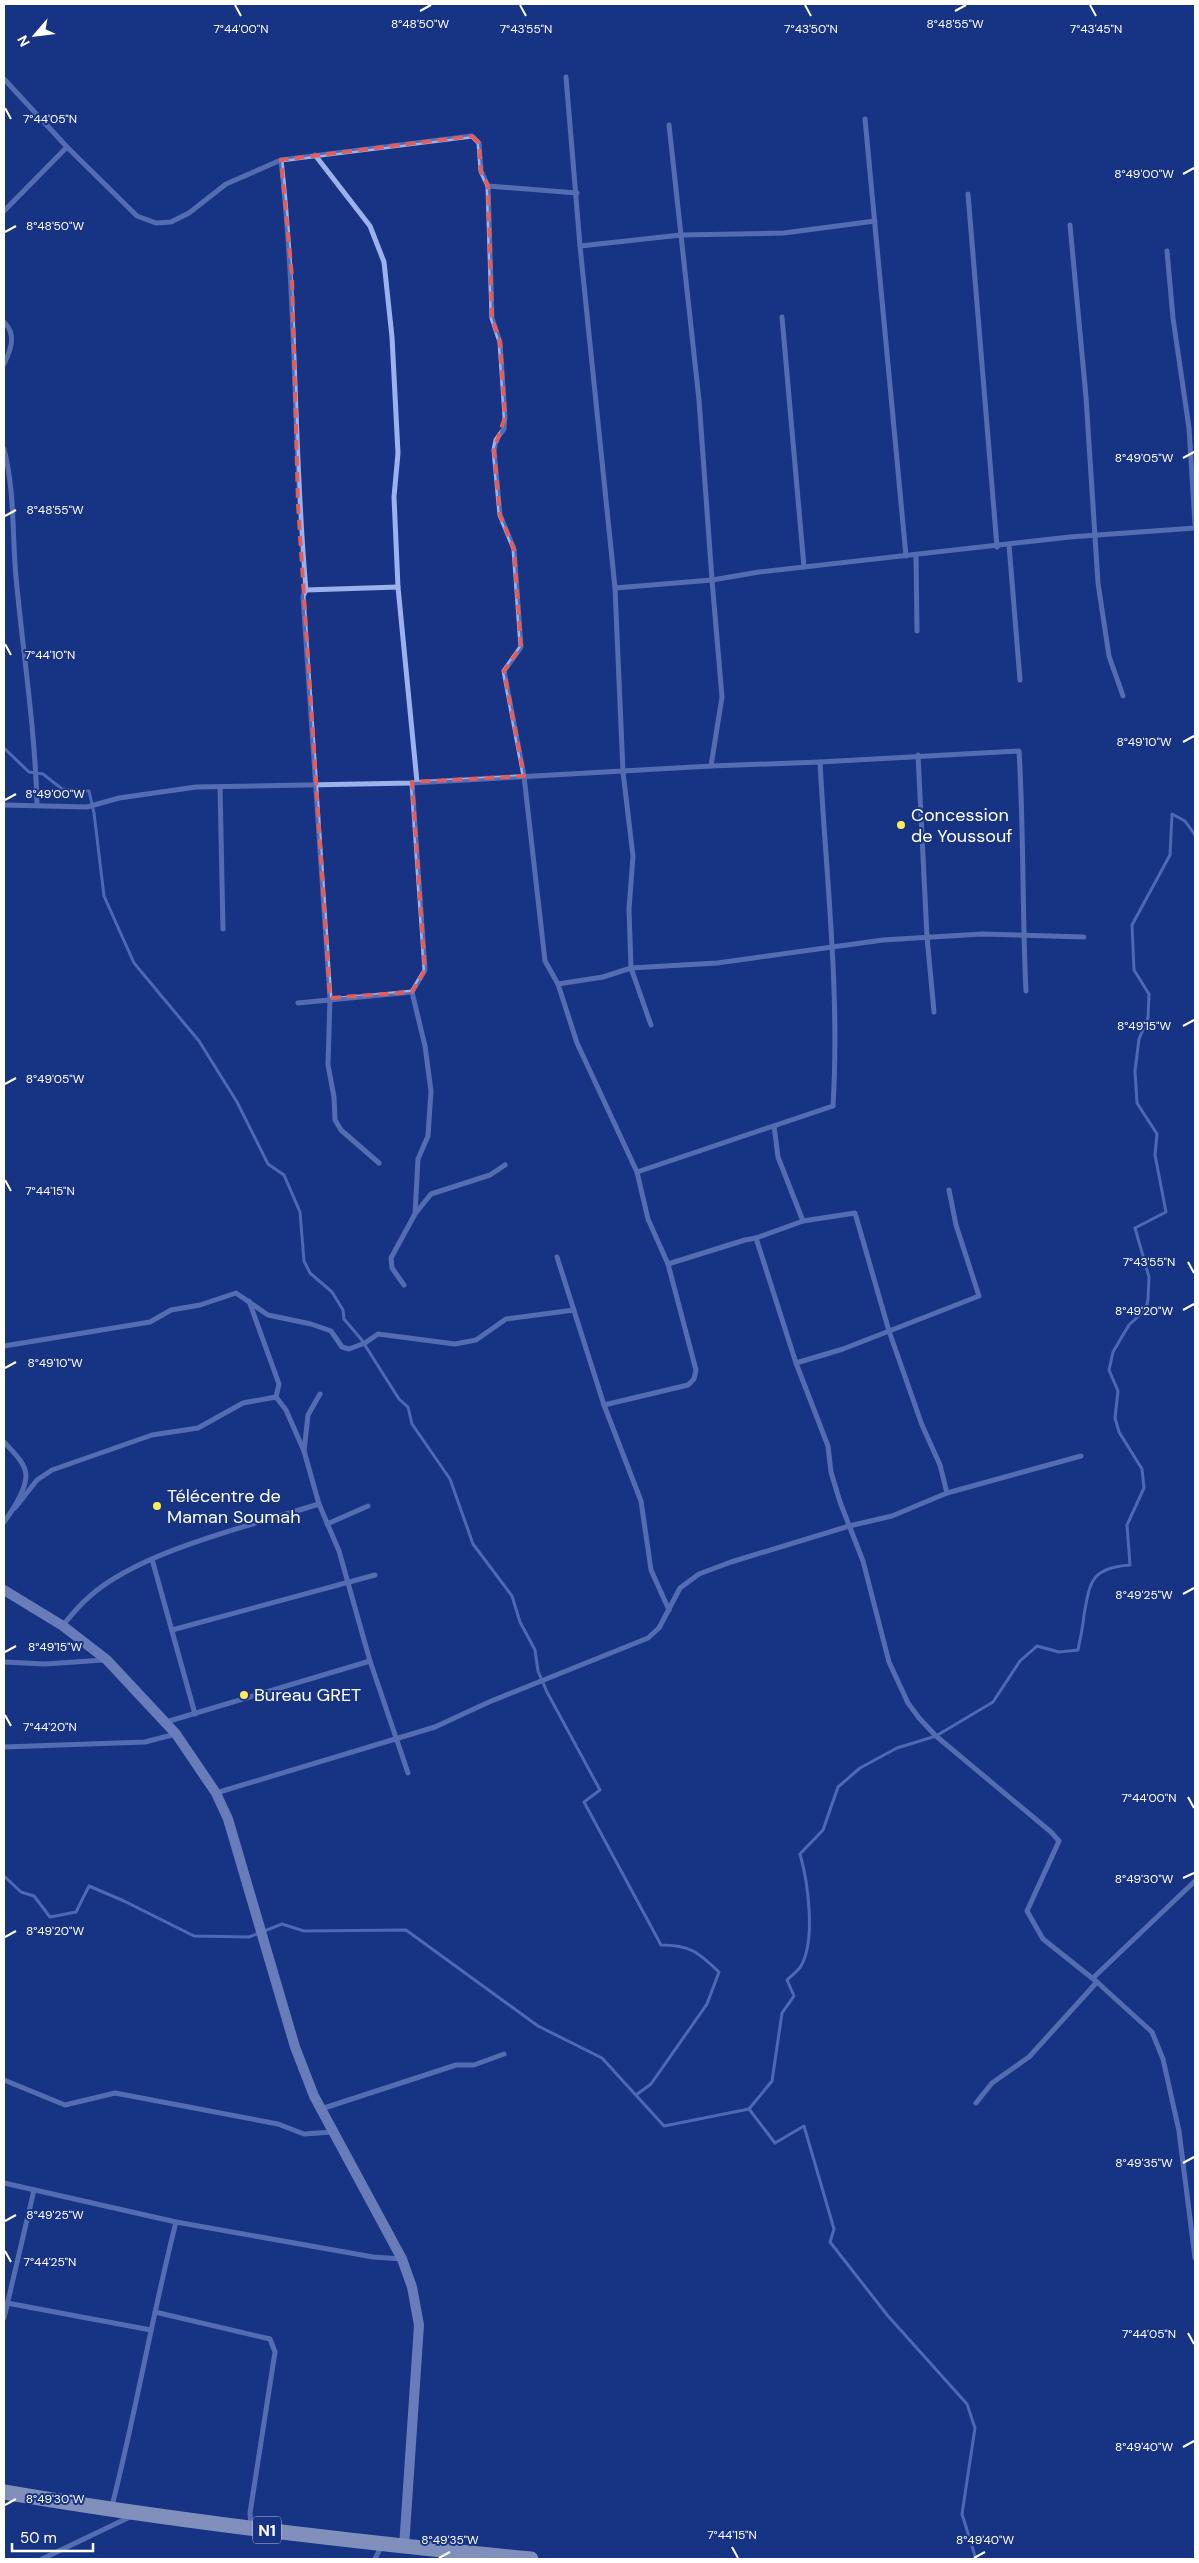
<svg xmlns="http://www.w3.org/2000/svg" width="1199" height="2563" font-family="'DM Sans',sans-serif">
	<rect width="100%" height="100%" fill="#183383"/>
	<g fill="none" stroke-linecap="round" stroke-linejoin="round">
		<!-- stream -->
		<g stroke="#8eaaef" stroke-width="3">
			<path d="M4,748L29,772L43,774L62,789L89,791L94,813L104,896L134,963L199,1041L237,1102L268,1164L284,1175L300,1212L304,1261L310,1273L332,1292L343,1310L344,1319L361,1339L399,1399L408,1407L412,1424L450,1479L473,1544L512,1596L520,1622L535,1650L538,1671L547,1692L600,1790L584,1802L661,1945C690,1945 698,1952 719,1972L707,2004L651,2084L636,2095"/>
			<polyline points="4,1876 21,1892 34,1896 50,1917 76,1912 89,1886 124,1901 194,1936 249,1937 282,1924 304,1931 406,1930 538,2026 602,2058 664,2126 749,2109 775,2143 804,2126 834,2229 830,2242 888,2316 967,2404 975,2428 962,2514 976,2559"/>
			<path d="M749,2109L772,2081L782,2013L794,1996L787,1980C791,1976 798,1971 801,1966C816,1940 808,1882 800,1854L823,1830L838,1787L860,1768L897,1748L936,1736L993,1702L1020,1661L1037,1646L1059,1652L1078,1650C1080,1639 1083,1627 1084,1615C1090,1581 1091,1568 1130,1565L1127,1525L1144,1488L1142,1469L1119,1432L1115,1418L1118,1391L1109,1370L1113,1352L1123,1335L1129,1325L1146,1309L1148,1299L1149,1277L1135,1228L1166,1212L1155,1155L1157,1134L1137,1103L1135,1071L1139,1039L1148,1018L1149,994L1134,970L1132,925L1170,855L1172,814L1185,821L1195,835"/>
		</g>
		<!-- street -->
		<g stroke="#9cb2ec" stroke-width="5">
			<polyline points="566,77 580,246 615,588 623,772 633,856 629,909 631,968 651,1025"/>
			<polyline points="4,79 67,147 137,216 156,223 171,222 189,213 226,184 281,160 472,136 479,143 481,171 488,186 577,193"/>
			<polyline points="865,119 906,556"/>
			<polyline points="315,155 370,226 384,262 392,337 398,453 394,497 398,587"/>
			<path d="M281,160C297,303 293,447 306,590L303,596L330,998L328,1065L334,1097L335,1120L341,1130L379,1163"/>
			<polyline points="488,186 492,318 500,342 505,417 504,429 496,440 494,450 500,515 514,549 521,647 504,671 524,776 545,961 558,984"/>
			<polyline points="968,194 997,547"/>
			<polyline points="4,211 67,147"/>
			<polyline points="1070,225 1086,397 1098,583 1109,656 1123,696"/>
			<polyline points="580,246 681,235 784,233 875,221"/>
			<polyline points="1167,251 1173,318 1189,428 1195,524"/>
			<polyline points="782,317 804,567"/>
			<path d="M4,322C17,335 11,349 4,364"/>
			<path d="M4,449C15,492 12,534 16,577C23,653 35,728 37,804"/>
			<polyline points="1009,545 1020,680"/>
			<polyline points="916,555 917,631"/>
			<polyline points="615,588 712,580 699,400 669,125"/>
			<polyline points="306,590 398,587 417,782"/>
			<polyline points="918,755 927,937 934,1012"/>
			<path d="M820,762L1019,751C1024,831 1022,911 1026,991"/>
			<polyline points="220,787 223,929"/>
			<polyline points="4,805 87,807 119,798 196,787 412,783 711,766 722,697 712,580 759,572 1070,537 1195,528"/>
			<polyline points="412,992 425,1046 431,1091 428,1136 418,1159 415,1214"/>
			<polyline points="298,1003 412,992 425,970 412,783"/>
			<polyline points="774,1126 778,1157 803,1221"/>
			<path d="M637,1172L833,1106C840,991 826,876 820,762L711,766"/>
			<polyline points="756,1238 796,1363 828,1446 831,1472 840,1502 863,1561 889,1662 908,1703 919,1718 936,1736 1051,1832 1059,1841 1027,1911 1043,1939 1097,1982 1152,2032 1163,2059 1179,2131 1195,2258"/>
			<polyline points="557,1257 604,1405 641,1501 651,1570 669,1610"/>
			<polyline points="404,1285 392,1268 391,1258 415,1214 431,1194 490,1175 505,1165"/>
			<polyline points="249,1301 279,1384 276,1397"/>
			<polyline points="4,1346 150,1322 171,1310 200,1305 236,1293 268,1315 311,1324 331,1331 342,1347 349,1349 365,1343 378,1334 455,1344 476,1340 506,1319 574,1310"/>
			<polyline points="796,1363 843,1349 979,1296 956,1225 949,1190"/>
			<polyline points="604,1405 688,1385 694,1379 696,1370 668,1264"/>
			<path d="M4,1442C12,1451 25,1462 26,1475C26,1490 12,1511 4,1522"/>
			<polyline points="947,1493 940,1465 922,1425 889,1331 855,1213 803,1221 756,1238 745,1240 668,1264 648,1219 637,1172 577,1043 558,984 603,977 631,968 717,963 883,940 982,934 1084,937"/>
			<polyline points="319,1504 304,1451 308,1415 320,1394"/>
			<polyline points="15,1508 37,1480 52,1470 152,1435 198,1428 243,1403 276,1397 286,1410 304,1451"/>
			<polyline points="327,1524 368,1506"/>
			<polyline points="152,1559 195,1714"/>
			<path d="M63,1625C71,1616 79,1605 89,1597C139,1551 253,1525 319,1504L339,1551L370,1661L408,1773"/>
			<polyline points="172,1630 375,1575"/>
			<polyline points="4,1662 45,1664 104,1660"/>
			<polyline points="166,1722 370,1661"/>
			<polyline points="4,1747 145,1742 176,1734"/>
			<polyline points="216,1793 435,1727 489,1702 648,1638 659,1628 680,1588 699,1574 731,1562 849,1526 892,1516 947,1493 1081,1456"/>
			<polyline points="1093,1978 1195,1881"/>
			<polyline points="4,2080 65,2105 115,2093 278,2124 304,2134 332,2132"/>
			<polyline points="976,2103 992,2083 1029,2057 1097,1982"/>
			<polyline points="321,2109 456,2065 474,2065 504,2054"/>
			<polyline points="4,2183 176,2222 373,2257 402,2259"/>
			<polyline points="7,2303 151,2330"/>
			<polyline points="155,2312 270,2339 275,2352 250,2513 251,2525"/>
			<polyline points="4,2318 34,2190"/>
			<path d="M112,2506C136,2412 152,2316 176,2222"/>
			<polyline points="42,2559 134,2515"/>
			<polyline points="375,2559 382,2545"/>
		</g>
		<!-- secondary -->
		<polyline stroke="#c8d4f9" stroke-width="10" points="4,1590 63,1626 107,1660 176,1734 216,1793 228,1819 295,2047 314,2096 402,2259 412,2287 419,2325 404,2547"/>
		<!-- highway -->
		<path stroke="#fff" stroke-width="15" d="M4,2492C178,2522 355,2542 531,2559"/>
	</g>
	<!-- marked area -->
	<path d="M0 0H1199V2563H0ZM472,136L479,143L481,171L488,186L492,318L500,342L505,417L494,450L500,515L514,549L521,647L504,671L524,776L412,782L425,970L412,992L330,998L298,504L292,276L281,160Z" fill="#183383" fill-opacity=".55" fill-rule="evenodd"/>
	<path fill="none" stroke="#e05e5e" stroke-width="4" stroke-dasharray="10 6" stroke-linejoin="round" d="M472,136L479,143L481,171L488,186L492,318L500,342L505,417L494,450L500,515L514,549L521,647L504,671L524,776L412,782L425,970L412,992L330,998L298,504L292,276L281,160Z"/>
	<!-- ticks -->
	<path fill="none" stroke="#fff" stroke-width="2" d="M235,5L241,16M520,5L526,16M805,5L811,16M1090,5L1096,16M420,11L431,5M955,11L966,5M5,108L11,119M1183,174L1194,168M5,232L16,226M1183,458L1194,452M5,516L16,510M5,644L11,655M1183,742L1194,736M5,800L16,794M1183,1026L1194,1020M5,1084L16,1078M5,1180L11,1191M1188,1262L1194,1273M1183,1310L1194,1304M5,1368L16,1362M1183,1594L1194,1588M5,1652L16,1646M5,1715L11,1726M1188,1797L1194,1808M1183,1878L1194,1873M5,1937L16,1931M1183,2163L1194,2157M5,2221L16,2215M5,2251L11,2262M1188,2333L1194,2344M1183,2447L1194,2441M5,2505L16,2499M732,2547L738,2558M439,2558L450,2552M974,2558L985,2552"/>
	<!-- markers -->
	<g fill="#ffed57" stroke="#183383" stroke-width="2">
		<circle cx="901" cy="825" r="5"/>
		<circle cx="157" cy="1506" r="5"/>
		<circle cx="244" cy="1695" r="5"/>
	</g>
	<g text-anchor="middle" stroke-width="4" stroke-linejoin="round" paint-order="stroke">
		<!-- shield labels -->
		<rect fill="#183383" stroke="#bac2da" stroke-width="1" x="253" y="2516.5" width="28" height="27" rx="4"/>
		<g font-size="16" font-weight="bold" fill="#fff">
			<text x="267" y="2536">N1</text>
		</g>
		<!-- poi labels -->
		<g font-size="18" fill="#fff" stroke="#183383" text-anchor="start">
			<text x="911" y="821">Concession<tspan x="911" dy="21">de Youssouf</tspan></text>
			<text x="167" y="1502">Télécentre de<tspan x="167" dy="21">Maman Soumah</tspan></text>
			<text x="254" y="1701">Bureau GRET</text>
		</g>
	</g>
	<g font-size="12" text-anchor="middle" fill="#fff" stroke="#183383" stroke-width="4" stroke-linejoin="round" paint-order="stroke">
		<text x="955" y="28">8°48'55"W</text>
		<text x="420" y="28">8°48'50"W</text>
		<text x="241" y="33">7°44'00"N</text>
		<text x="526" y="33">7°43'55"N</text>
		<text x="811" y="33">7°43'50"N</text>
		<text x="1096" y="33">7°43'45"N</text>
		<text x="50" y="123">7°44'05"N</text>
		<text x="1144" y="178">8°49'00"W</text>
		<text x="55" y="230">8°48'50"W</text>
		<text x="1144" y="462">8°49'05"W</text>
		<text x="55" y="514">8°48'55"W</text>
		<text x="50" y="659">7°44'10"N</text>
		<text x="1144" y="746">8°49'10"W</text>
		<text x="55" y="798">8°49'00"W</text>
		<text x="1144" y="1030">8°49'15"W</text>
		<text x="55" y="1083">8°49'05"W</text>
		<text x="50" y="1195">7°44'15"N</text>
		<text x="1149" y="1266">7°43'55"N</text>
		<text x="1144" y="1315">8°49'20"W</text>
		<text x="55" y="1367">8°49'10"W</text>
		<text x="1144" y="1599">8°49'25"W</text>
		<text x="55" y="1651">8°49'15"W</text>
		<text x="50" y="1731">7°44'20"N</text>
		<text x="1149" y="1802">7°44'00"N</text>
		<text x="1144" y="1883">8°49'30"W</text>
		<text x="55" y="1935">8°49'20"W</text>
		<text x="1144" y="2167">8°49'35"W</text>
		<text x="55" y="2219">8°49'25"W</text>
		<text x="50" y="2266">7°44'25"N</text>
		<text x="1149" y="2338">7°44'05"N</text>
		<text x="1144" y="2451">8°49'40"W</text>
		<text x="55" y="2503">8°49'30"W</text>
		<text x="732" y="2539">7°44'15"N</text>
		<text x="450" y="2544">8°49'35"W</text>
		<text x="985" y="2544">8°49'40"W</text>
	</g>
	<!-- border -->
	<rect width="1199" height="2563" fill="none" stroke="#ffffff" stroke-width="10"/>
	<!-- north arrow -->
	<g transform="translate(35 35) rotate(242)" stroke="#183383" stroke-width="4" paint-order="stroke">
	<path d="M0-4L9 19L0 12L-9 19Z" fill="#ffffff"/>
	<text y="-8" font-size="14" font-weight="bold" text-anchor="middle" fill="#ffffff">N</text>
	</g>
	<!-- scale -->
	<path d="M12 2543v8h81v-8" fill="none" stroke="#ffffff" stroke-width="2.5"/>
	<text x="20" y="2543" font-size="15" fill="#ffffff" stroke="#183383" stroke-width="4" paint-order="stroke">50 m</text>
</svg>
